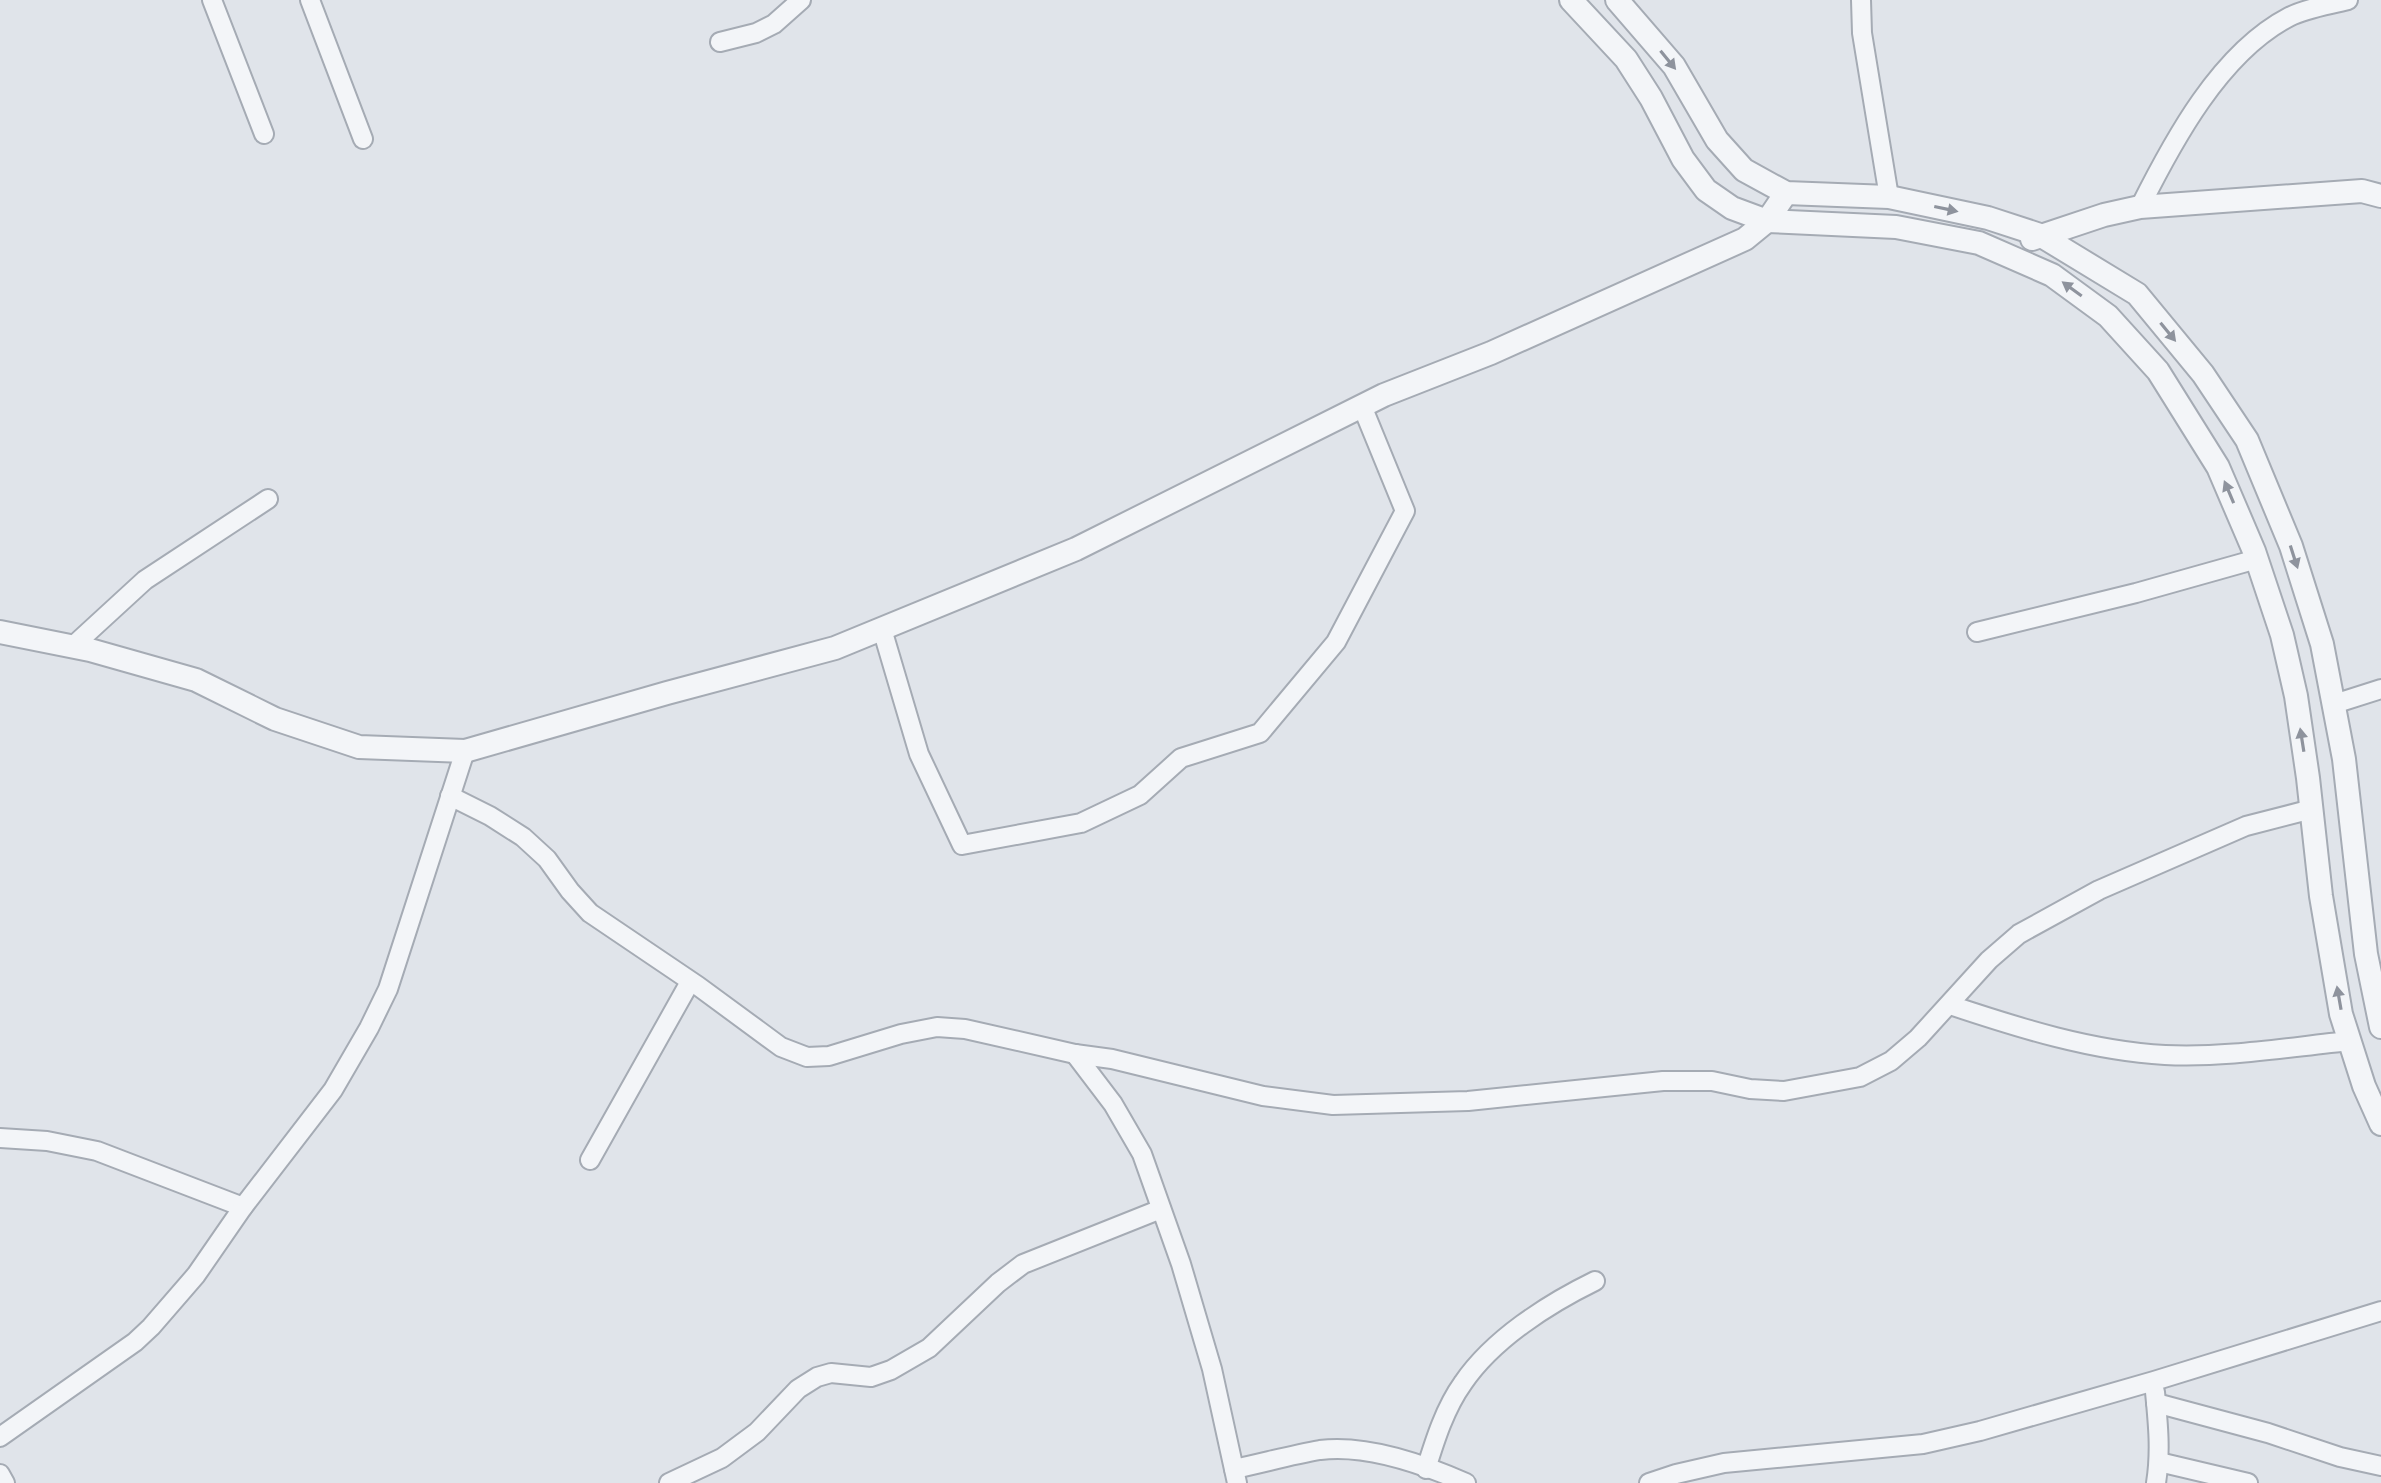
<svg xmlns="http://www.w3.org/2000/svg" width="2381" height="1483" font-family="Ubuntu,sans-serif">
	<rect width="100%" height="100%" fill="#e0e4ea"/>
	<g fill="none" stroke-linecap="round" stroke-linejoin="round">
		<defs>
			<g id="minor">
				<polyline points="212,0 264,134"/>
				<polyline points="310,0 363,139"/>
				<polyline points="1861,0 1862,33 1889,197"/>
				<polyline points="720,42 756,33 774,24 801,0"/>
				<path d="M2140,207C2173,141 2220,53 2289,17C2306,8 2329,5 2348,0"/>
				<polyline points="882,629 919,754 962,845 1081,823 1140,795 1181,758 1260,733 1336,642 1405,511 1362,406"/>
				<polyline points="1977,632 2136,593 2257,559"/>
				<polyline points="72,647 145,580 268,499"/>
				<polyline points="2334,704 2381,689"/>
				<polyline points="450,796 490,816 523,837 547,859 570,891 590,913 698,986 781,1047 807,1057 829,1056 901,1034 937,1027 965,1029 1075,1054 1112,1059 1263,1096 1333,1105 1468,1101 1663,1081 1712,1081 1750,1089 1784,1091 1860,1077 1891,1061 1918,1038 1989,960 2019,934 2099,890 2246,826 2312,809"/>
				<path d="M1950,1005C2019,1028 2092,1051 2165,1055C2227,1058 2289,1047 2350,1041"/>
				<polyline points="1075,1054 1113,1104 1142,1154 1181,1264 1212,1369 1237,1483"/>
				<polyline points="0,1138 47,1141 97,1151 243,1207"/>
				<polyline points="590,1160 690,982"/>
				<path d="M2155,1392C2158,1423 2161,1452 2156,1483"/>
				<polyline points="2156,1403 2268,1433 2340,1457 2381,1466"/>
				<polyline points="0,1437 135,1342 151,1327 196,1275 243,1207 333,1090 369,1028 388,989 465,751"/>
				<polyline points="2159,1462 2248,1483"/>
				<path d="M1234,1469C1263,1463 1291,1455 1320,1450C1367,1444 1423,1464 1466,1483"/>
				<path d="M1426,1469C1435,1440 1445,1408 1463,1383C1493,1339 1548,1304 1595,1281"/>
				<polyline points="0,1474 5,1483"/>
				<polyline points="669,1483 722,1458 757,1432 798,1389 817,1377 831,1373 871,1377 891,1370 929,1348 998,1283 1023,1264 1161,1209"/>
				<polyline points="1649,1483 1676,1474 1724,1463 1923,1444 1980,1431 2154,1381 2381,1311"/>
			</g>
			<g id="tertiary">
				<polyline points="1571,0 1626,59 1651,98 1683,159 1706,190 1732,208 1767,221 1896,227 1979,243 2052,275 2108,316 2158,371 2218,467 2254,551 2282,635 2296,696 2308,778 2321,896 2341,1014 2364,1086 2381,1124"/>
				<polyline points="1617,0 1674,66 1717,140 1744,170 1786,193 1889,197 1988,218 2040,235 2137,294 2203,374 2247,440 2291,546 2322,644 2344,759 2366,954 2381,1027"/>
				<polyline points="2032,239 2104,215 2140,207 2362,191 2381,196"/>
				<polyline points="0,632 90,650 196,680 275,719 359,747 465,751 667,693 835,648 1076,549 1384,395 1491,353 1745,239 1767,221 1786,193"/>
			</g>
		</defs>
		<!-- minor casing -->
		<use href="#minor" stroke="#a5abb4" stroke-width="22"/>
		<!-- tertiary casing -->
		<use href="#tertiary" stroke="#a5abb4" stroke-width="26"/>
		<!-- minor -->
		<use href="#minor" stroke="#f3f5f8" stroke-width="18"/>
		<!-- tertiary -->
		<use href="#tertiary" stroke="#f3f5f8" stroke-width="22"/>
	</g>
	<!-- one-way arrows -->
	<defs><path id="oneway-solid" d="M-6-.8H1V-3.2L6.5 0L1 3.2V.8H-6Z" transform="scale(2)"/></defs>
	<g fill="#8e939d">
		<use href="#oneway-solid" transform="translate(1668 60) rotate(51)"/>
		<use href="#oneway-solid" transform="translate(1946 209) rotate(12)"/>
		<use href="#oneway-solid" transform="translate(2072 289) rotate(-144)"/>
		<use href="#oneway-solid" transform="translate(2168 332) rotate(51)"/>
		<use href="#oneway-solid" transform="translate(2229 492) rotate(-113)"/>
		<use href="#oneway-solid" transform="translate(2294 557) rotate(72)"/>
		<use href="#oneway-solid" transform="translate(2302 740) rotate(-99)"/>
		<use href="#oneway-solid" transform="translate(2339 998) rotate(-100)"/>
	</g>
</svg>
